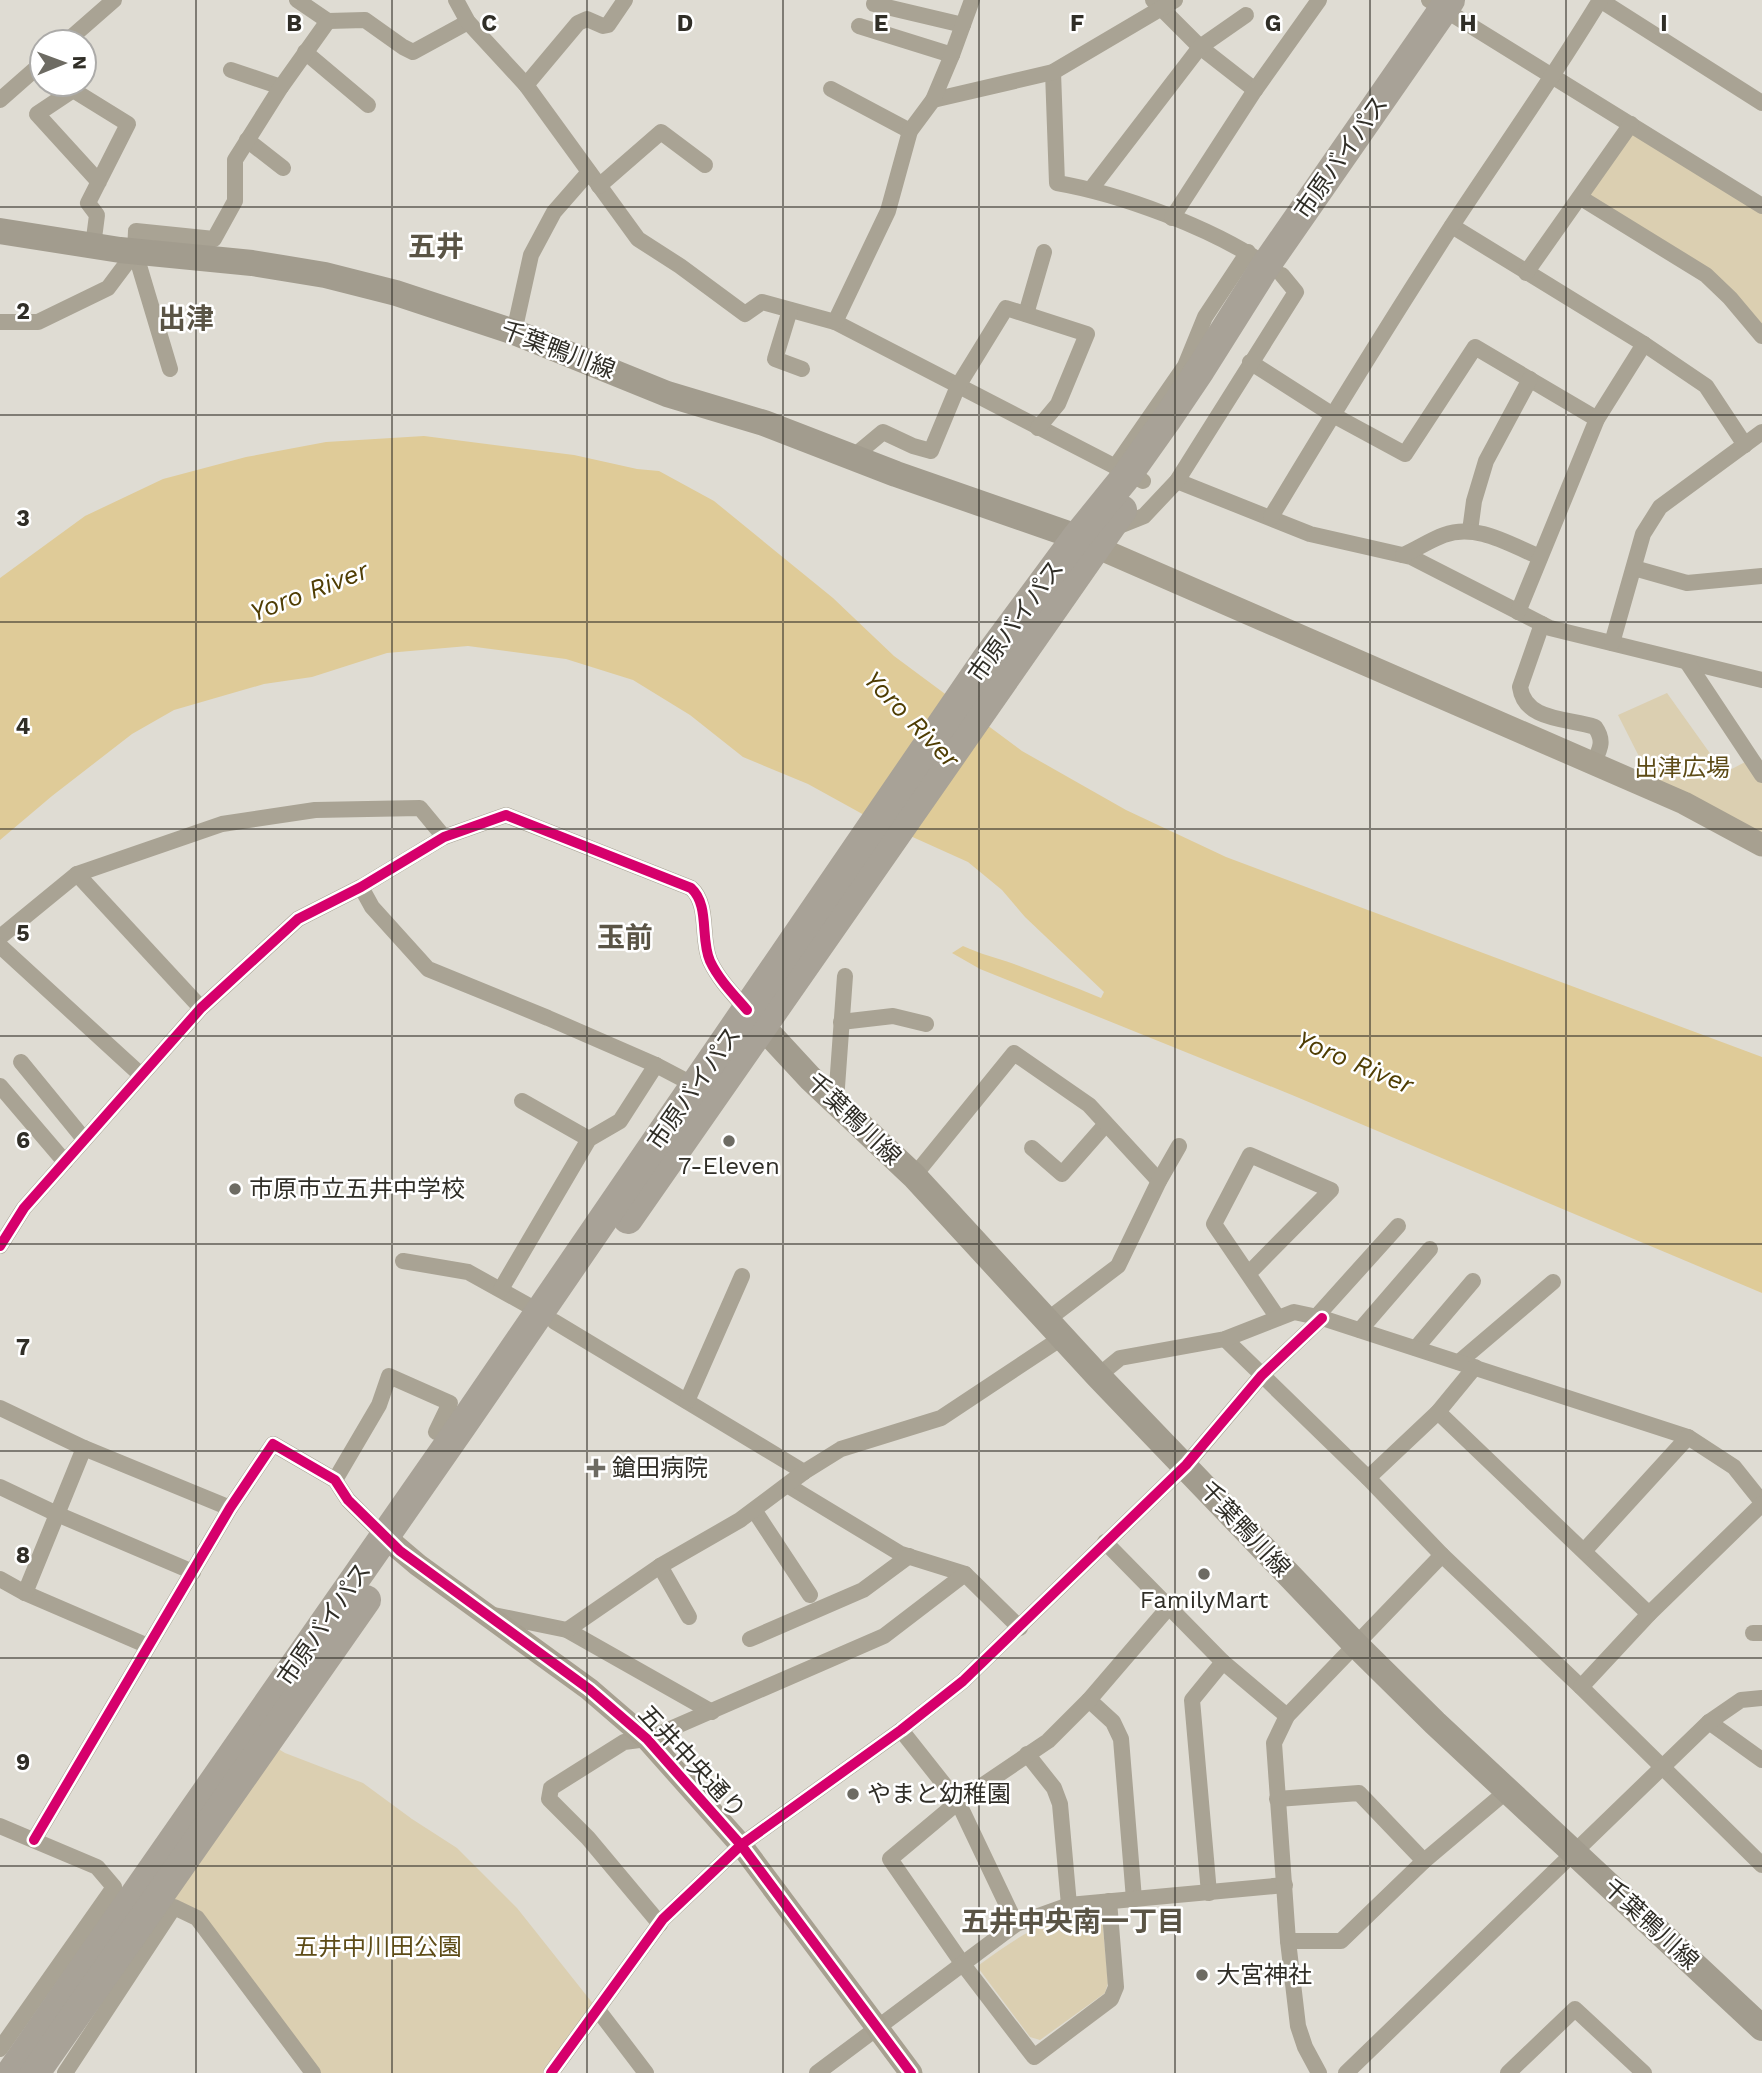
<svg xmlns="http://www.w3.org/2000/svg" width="1762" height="2073" font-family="'Work Sans','Noto Sans JP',sans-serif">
	<rect width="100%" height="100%" fill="#dfdcd3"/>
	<!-- green -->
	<g fill="#dbcfb1">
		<polygon points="1631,124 1762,205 1762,336 1730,298 1581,198"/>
		<polygon points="1667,693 1724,773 1751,759 1762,778 1762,845 1657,792 1618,715"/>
		<polygon points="267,1742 285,1753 363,1783 412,1819 457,1848 517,1908 598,2010 551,2073 313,2073 198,1918 160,1894"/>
		<path d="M1095,1912L1102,1917L1108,1983L1105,1993L1040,2040L1030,2037L979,1969V1965C1019,1936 1044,1918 1095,1912Z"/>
	</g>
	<!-- water -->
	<path fill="#dfcb98" d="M424,436L574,455L637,469L659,471L714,501L833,598L894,656L1022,751L1126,810L1226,857L1762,1057V1293L1292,1095L980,969L952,953L963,946C980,954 997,958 1014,964C1043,975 1072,986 1101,998L1104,992L1025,917L1002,890L968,862L866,816L808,784L743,757L690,715L633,680L566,659L468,646L387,653L312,677L264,684L174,710L132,734L52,796L0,840V578L85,516L163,479L246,457L326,442Z"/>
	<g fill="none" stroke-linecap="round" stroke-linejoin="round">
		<!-- street -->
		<g stroke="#a9a394" stroke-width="16">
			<polyline points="297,0 328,21 365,20 403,47 413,52 468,22"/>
			<polyline points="456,0 468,22 526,85 638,239 680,266 745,314 762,302 835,322 1143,481"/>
			<polyline points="1153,0 1200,47 1255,90"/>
			<polyline points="1429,0 1762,206"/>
			<polyline points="1600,0 1762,103"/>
			<polyline points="874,4 963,25"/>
			<polyline points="859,26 952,55"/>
			<polyline points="66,42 114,0"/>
			<polyline points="305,52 368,105"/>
			<polyline points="231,70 281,87"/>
			<path d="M1053,72L1057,183C1121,194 1212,228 1266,265"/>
			<polyline points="526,85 578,23 587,19 603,26 608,25 625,0"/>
			<polyline points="831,89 910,131"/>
			<polyline points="0,100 42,63"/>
			<polyline points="933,100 1053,72 1175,0"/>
			<polyline points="247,140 283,168"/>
			<polyline points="599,186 661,132 705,165"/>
			<polyline points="1091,189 1200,47 1246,15"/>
			<polyline points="1581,198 1706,275 1730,298 1762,336"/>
			<polyline points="1172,218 1255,90 1319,0"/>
			<polyline points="1452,226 1644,344 1706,386 1745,445"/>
			<polyline points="93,246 97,215 88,203 128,124 73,90 37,114 99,182"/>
			<polyline points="135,252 170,369"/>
			<polyline points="1526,273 1631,124"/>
			<polyline points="790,310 775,359 802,369"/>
			<polyline points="1026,314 1044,252"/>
			<polyline points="0,322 38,322 108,288 135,252 136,231 214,239 235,201 235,160 281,87 328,21"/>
			<polyline points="835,322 888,211 910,131 933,100 952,55 972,0"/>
			<polyline points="514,332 531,255 554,212 589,172"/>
			<polyline points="1250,362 1333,415 1405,454 1475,347 1597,419"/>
			<polyline points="853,457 883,432 913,446 931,451 958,386 1006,308 1087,334 1058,404 1038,428"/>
			<polyline points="1115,467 1185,366 1205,317 1248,252"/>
			<polyline points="1177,481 1310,534 1411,557 1550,628 1762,680"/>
			<path d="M1271,517C1330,419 1389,323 1451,227C1501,151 1553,78 1600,0"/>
			<polyline points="1114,528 1144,516 1177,481 1296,292 1282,275"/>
			<polyline points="1470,531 1474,501 1486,461 1530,379"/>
			<path d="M1403,555C1417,549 1430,540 1444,535C1477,523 1510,545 1540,557"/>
			<polyline points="1634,568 1687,583 1762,576"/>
			<polyline points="1518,612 1597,419 1644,344"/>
			<path d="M1542,624L1520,687C1525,722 1569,718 1595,727C1605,741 1600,749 1593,764"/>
			<polyline points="1612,643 1643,534 1660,507 1762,432"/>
			<polyline points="1687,662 1762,775"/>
			<polyline points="77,874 201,1008"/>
			<polyline points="361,887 372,907 428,969 548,1018 656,1065 696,1086"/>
			<polyline points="0,937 77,874 222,824 315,810 420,808 444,837"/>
			<polyline points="0,946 141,1075"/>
			<polyline points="841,1022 893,1016 926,1024"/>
			<polyline points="21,1062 84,1139"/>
			<polyline points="0,1086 65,1162"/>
			<polyline points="522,1101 589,1139"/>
			<polyline points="836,1101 845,976"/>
			<polyline points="1032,1148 1062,1174 1106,1124"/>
			<polyline points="914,1176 1014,1053 1089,1105 1159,1181"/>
			<path d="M0,1246L24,1208L201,1008L298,919L361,887L444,837L506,815L691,888C710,905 700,939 710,961C719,980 734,995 747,1010"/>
			<polyline points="403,1261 468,1272 540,1312"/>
			<polyline points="1248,1274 1331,1190 1250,1155 1214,1224 1278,1318"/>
			<polyline points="501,1289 589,1139 620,1121 656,1065"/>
			<polyline points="1316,1317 1398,1226"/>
			<polyline points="1047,1320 1118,1266 1159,1181 1179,1146"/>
			<polyline points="555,1322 804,1472"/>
			<polyline points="1360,1330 1430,1249"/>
			<polyline points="1225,1339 1368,1478 1442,1555 1581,1687 1762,1865"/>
			<polyline points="1416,1348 1473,1281"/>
			<polyline points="1459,1362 1553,1282"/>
			<polyline points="1098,1376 1120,1358 1225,1339 1294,1312 1322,1318 1688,1437 1734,1467 1762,1502"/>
			<polyline points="687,1401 742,1276"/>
			<polyline points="0,1408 84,1448 230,1508"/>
			<polyline points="1438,1412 1649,1614"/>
			<polyline points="1368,1478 1438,1412 1475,1367"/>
			<polyline points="335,1480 379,1405 389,1376 450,1403 436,1432"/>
			<polyline points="787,1485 901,1554 965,1574 1020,1628"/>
			<polyline points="0,1487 57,1514 193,1572"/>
			<polyline points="754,1510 810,1595"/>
			<polyline points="1105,1542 1223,1662 1287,1716"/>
			<polyline points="1584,1551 1688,1437"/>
			<polyline points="660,1566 689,1617"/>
			<polyline points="0,1579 25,1593 148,1646"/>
			<polyline points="25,1593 84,1448"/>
			<polyline points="489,1614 567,1630 712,1712"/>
			<polyline points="567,1630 660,1566 740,1520 804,1472 841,1449 941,1418 1063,1337"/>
			<polyline points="1753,1633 1762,1633"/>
			<polyline points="750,1639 863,1590 909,1556"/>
			<polyline points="1581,1687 1649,1614 1762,1504"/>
			<polyline points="1089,1700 1113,1722 1121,1739 1134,1899"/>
			<polyline points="1709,1722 1762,1760"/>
			<polyline points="901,1730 958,1802 1016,1924"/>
			<polyline points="1027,1754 1054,1788 1060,1804 1069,1905"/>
			<polyline points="1277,1799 1359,1793 1424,1861"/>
			<polyline points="0,1826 97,1867 114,1887 0,2049"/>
			<polyline points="34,1840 230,1508 273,1444 335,1480 348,1500 385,1537"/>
			<polyline points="1209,1893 1192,1700 1223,1662"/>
			<polyline points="1109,1901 1116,1987 1111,1999 1034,2057 962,1963 890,1859 958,1802 1048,1741 1089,1700 1168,1608"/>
			<polyline points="660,1924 588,1838 549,1799 551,1788 624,1742 647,1739 884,1636 965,1574"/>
			<polyline points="1288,1941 1341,1941 1424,1861 1508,1790"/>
			<polyline points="598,2010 646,2073"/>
			<polyline points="65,2073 174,1907 197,1918 313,2073"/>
			<polyline points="551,2073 663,1919 741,1845 901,1730 963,1681 1186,1465 1262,1375 1322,1318"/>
			<polyline points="817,2073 1016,1924 1069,1905 1285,1885"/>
			<polyline points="1319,2073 1305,2047 1298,2026 1288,1941 1274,1743 1287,1716 1442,1555"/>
			<polyline points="1346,2073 1709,1722 1741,1700 1762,1698"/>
			<polyline points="1508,2073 1575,2009 1644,2073"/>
		</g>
		<!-- secondary -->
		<g stroke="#a7a090" stroke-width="23">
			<polyline points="1096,547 1684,803 1762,845"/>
			<polyline points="385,1537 418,1565 589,1689 647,1739 741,1845 911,2073"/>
		</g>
		<!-- primary -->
		<g stroke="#a29c8e" stroke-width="26">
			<polyline points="0,231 120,250 252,263 325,275 396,293 514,332 667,394 764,423 896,474 1077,537 1096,547"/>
			<polyline points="749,1012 810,1078 914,1176 1098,1376 1356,1645 1435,1723 1762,2028"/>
		</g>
		<!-- highway -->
		<g stroke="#a8a297" stroke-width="30">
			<polyline points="628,1219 1122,510"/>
			<polyline points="11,2073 463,1424 986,660 1077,537 1128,474 1167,419 1200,370 1266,265 1450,0"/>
			<polyline points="35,2073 366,1600"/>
		</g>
		<defs>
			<g id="cycleway">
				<path d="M0,1246L24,1208L201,1008L298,919L361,887L444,837L506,815L691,888C710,905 700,939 710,961C719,980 734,995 747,1010"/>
				<polyline points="34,1840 230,1508 273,1444 335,1480 348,1500 400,1551 589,1689 647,1739 741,1845 911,2073"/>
				<polyline points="551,2073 663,1919 741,1845 901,1730 963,1681 1186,1465 1262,1375 1322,1318"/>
			</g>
		</defs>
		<!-- cycleway casing -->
		<use href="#cycleway" stroke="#fff" stroke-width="15"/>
		<!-- cycleway -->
		<use href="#cycleway" stroke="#d6006c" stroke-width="10"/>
	</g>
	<!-- grid -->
	<path fill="none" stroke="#302e27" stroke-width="2" stroke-opacity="0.55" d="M196,0V2073M392,0V2073M587,0V2073M783,0V2073M979,0V2073M1175,0V2073M1370,0V2073M1566,0V2073M0,207H1762M0,415H1762M0,622H1762M0,829H1762M0,1036H1762M0,1244H1762M0,1451H1762M0,1658H1762M0,1866H1762"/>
	<!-- markers -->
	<g fill="#6d6b63" stroke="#fff" stroke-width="2.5">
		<circle cx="729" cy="1141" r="7"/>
		<circle cx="235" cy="1189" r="7"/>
		<path d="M592.5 1457.5h7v7h7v7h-7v7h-7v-7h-7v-7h7z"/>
		<circle cx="1204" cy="1574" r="7"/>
		<circle cx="853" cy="1794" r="7"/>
		<circle cx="1202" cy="1975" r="7"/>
	</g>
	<g text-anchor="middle" stroke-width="5" stroke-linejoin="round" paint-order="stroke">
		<!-- street labels -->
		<g font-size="24" fill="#302e27" stroke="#fff">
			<text transform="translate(1341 157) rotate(-55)" y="8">市原バイパス</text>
			<text transform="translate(558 350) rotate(21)" y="8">千葉鴨川線</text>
			<text transform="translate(1016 621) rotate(-54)" y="8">市原バイパス</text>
			<text transform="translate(694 1088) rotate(-55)" y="8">市原バイパス</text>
			<text transform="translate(854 1119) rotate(44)" y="8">千葉鴨川線</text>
			<text transform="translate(1245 1529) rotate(47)" y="8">千葉鴨川線</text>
			<text transform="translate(324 1624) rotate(-55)" y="8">市原バイパス</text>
			<text transform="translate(692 1762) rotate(47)" y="8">五井中央通り</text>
			<text transform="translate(1651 1924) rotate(43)" y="8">千葉鴨川線</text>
		</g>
		<!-- park labels -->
		<g font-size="24" fill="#5d4b16" stroke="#fff">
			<text x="1682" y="776">出津広場</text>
			<text x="378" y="1955">五井中川田公園</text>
		</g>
		<!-- poi labels -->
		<g font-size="24" fill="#302e27" stroke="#fff" text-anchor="start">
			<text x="729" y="1174" text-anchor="middle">7-Eleven</text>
			<text x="249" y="1197">市原市立五井中学校</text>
			<text x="612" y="1476">鎗田病院</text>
			<text x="1204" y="1608" text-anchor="middle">FamilyMart</text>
			<text x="867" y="1802">やまと幼稚園</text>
			<text x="1216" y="1983">大宮神社</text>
		</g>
		<!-- water labels -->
		<g font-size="26" font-style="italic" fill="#4f3d03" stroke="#fff">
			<text transform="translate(309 591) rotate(-21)" y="9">Yoro River</text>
			<text transform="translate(912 719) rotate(46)" y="9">Yoro River</text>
			<text transform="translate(1355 1062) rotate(23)" y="9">Yoro River</text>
		</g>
		<!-- quarter labels -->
		<g font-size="28" font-weight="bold" fill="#5a5445" stroke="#fff">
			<text x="436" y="256">五井</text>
			<text x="186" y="328">出津</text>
			<text x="625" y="947">玉前</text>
			<text x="1073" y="1931">五井中央南一丁目</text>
		</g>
	</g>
	<g font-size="23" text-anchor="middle" font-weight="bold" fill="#302e27" stroke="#fff" stroke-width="5" stroke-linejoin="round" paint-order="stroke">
		<text x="294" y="31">B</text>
		<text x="489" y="31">C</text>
		<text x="685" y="31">D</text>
		<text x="881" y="31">E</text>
		<text x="1077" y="31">F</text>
		<text x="1273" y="31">G</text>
		<text x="1468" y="31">H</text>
		<text x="1664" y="31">I</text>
		<text x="23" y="319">2</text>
		<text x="23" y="526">3</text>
		<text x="23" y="734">4</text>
		<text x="23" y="941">5</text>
		<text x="23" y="1148">6</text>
		<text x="23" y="1355">7</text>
		<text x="23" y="1563">8</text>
		<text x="23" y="1770">9</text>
	</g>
	<!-- north arrow -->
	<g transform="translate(63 63) rotate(89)"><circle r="33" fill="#ffffff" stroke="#acaba9" stroke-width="2"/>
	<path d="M0-5L12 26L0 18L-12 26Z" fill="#6d6b63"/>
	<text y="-10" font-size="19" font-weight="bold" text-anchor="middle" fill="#302e27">N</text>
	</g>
</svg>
